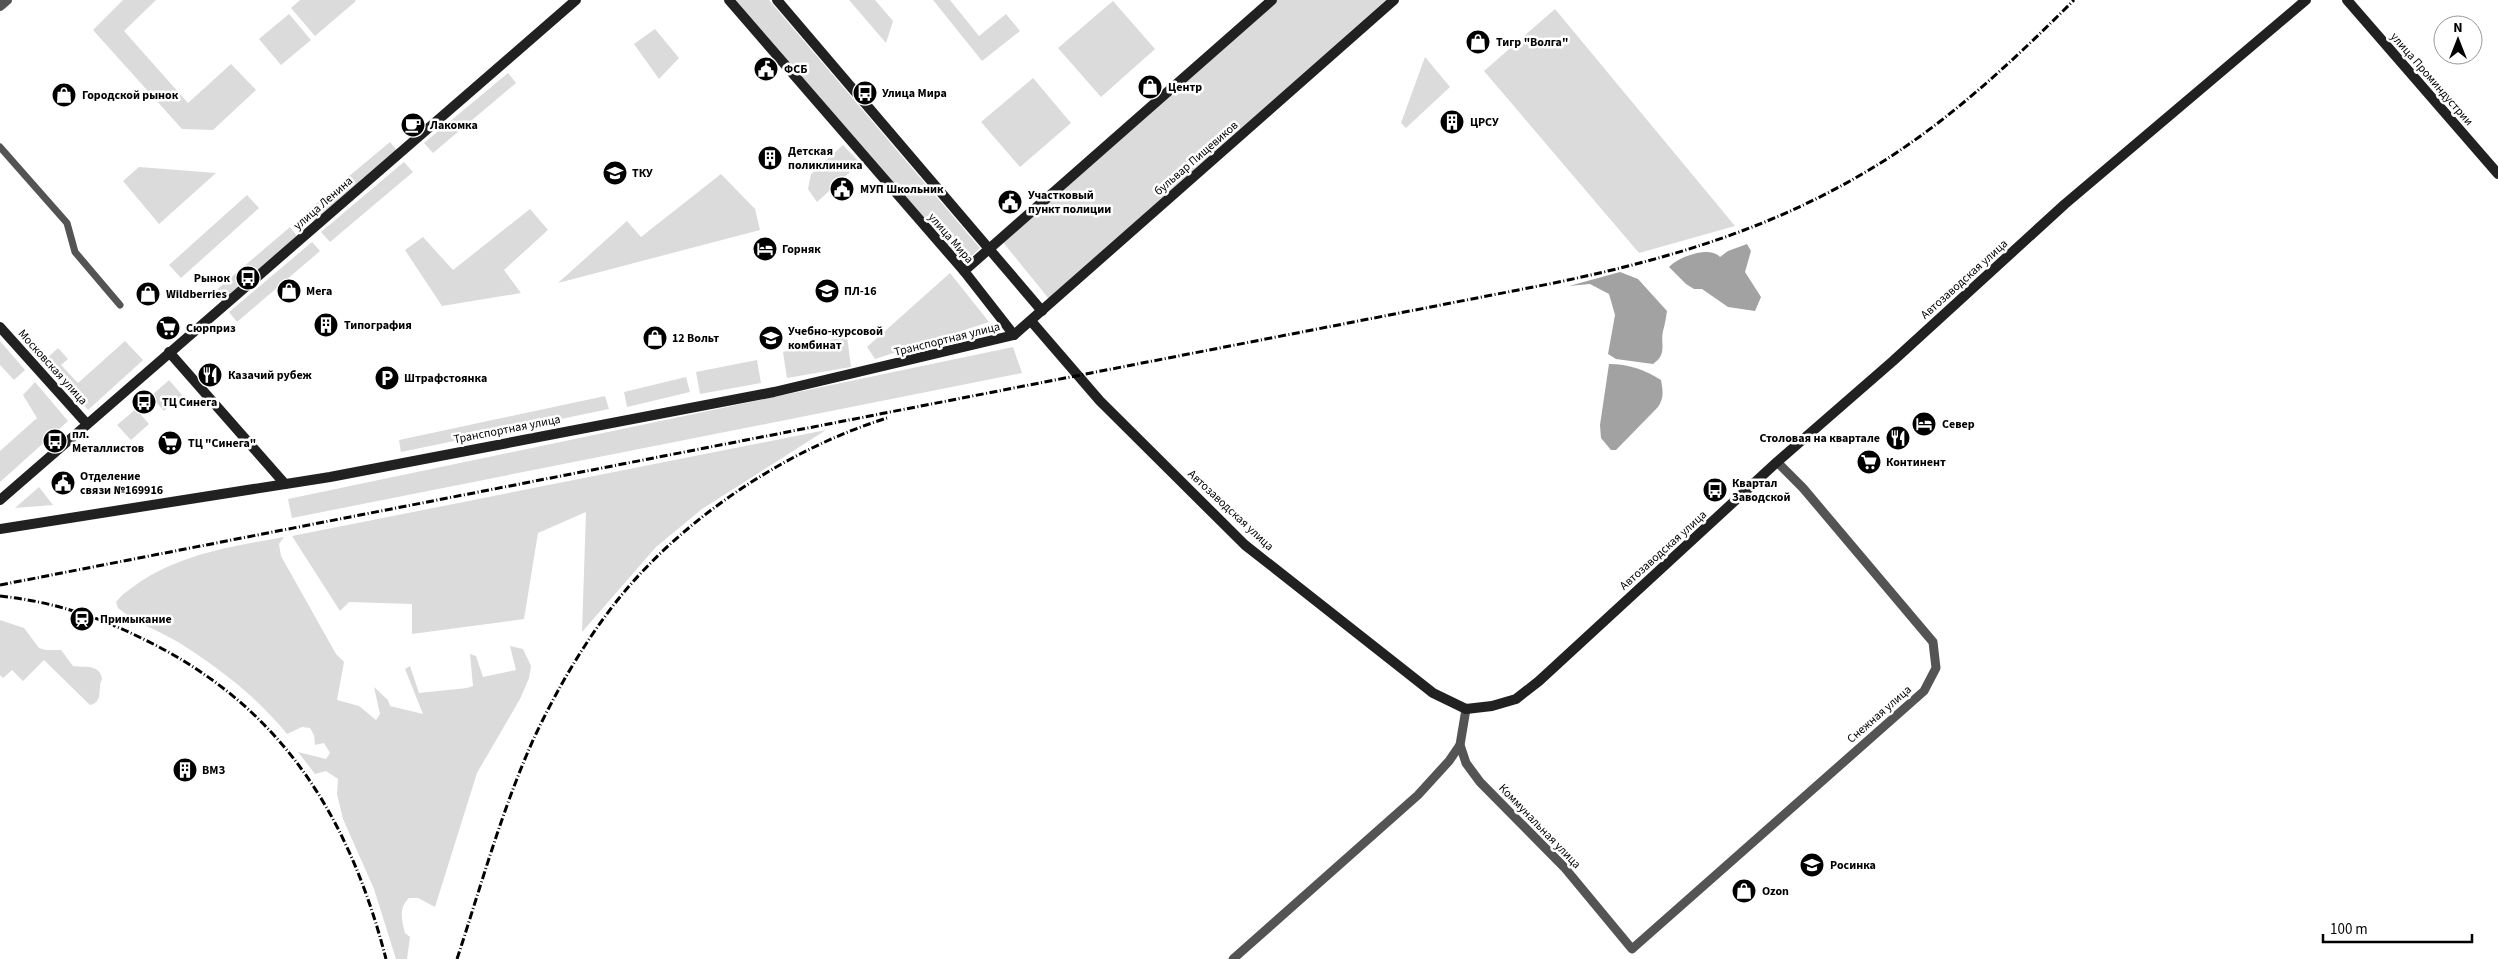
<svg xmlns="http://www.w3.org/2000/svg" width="2498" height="959" font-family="'Source Sans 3',sans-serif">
	<rect width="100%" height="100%" fill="#fff"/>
	<!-- green -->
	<g fill="#dbdbdb">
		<polygon points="123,0 156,0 124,31 188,103 231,64 256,90 213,130 182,129 93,30"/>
		<polygon points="300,0 355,0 356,1 315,36 291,8"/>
		<polygon points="736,0 769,0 980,248 963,264"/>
		<polygon points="849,0 875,0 893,21 886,43"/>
		<polygon points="933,0 950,0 979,36 1006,14 1020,31 982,61"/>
		<polygon points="1277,0 1386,0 1049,299 1002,241"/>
		<polygon points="1113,1 1155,49 1101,97 1058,48"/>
		<polygon points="1555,9 1735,226 1639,253 1484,71"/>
		<polygon points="289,14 311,40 281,65 259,39"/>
		<polygon points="655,29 679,58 659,79 634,44"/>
		<polygon points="1425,57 1450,87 1406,128 1401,123"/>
		<polygon points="508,73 516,83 433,153 424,143"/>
		<polygon points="1033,78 1071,123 1020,167 981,122"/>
		<polygon points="390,142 398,152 315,222 306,212"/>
		<polygon points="843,145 860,163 817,202 808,189 811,174"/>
		<polygon points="404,162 413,172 330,242 321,232"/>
		<polygon points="139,167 216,173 159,224 123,181"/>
		<polygon points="721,174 755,209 760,230 558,283 627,221 641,237"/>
		<polygon points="247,195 259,208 181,278 169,265"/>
		<polygon points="530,209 548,230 504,270 521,293 442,306 405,250 423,237 453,270"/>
		<polygon points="290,227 297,236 222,302 214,292"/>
		<polygon points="312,242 320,251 237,322 229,312"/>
		<polygon points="950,273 989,322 875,359 867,347"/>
		<polygon points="847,336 851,367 787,378 783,352"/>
		<polygon points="0,341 25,370 14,380 0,365"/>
		<polygon points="125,341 143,360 88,410 44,361 58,348 68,359 61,365 78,383"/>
		<polygon points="1013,347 1022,373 292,518 288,499"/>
		<polygon points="757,360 761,383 700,394 696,372"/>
		<polygon points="686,377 690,392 627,407 624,392"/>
		<polygon points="169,380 182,395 164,411 151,396"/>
		<polygon points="35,382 68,421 0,482 0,451 37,418 23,395"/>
		<polygon points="605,396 609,409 401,452 399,440"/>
		<polygon points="136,409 149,424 131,440 117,425"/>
		<polygon points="826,430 702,509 656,547 582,632 586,512 538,533 524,619 412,634 412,604 349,602 340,611 292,536"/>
		<polygon points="39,487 53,505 15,508"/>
		<path d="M284,537L279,544L281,556L336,654L344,662L337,700L359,706L376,720L380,714L374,687L388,700L390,706L423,714L405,669L410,666L419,693L467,688L473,686L470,654L476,656L483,677L516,670L510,646L523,649L531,666L529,678L520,699L477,773L435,907L418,898H409C398,908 402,921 405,933L410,937L407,959H396L374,889L343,819L337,794L338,779L326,771L315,774L298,752L326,759L330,753L324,743L315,745L314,735L310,728L302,727L287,734C257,697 218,667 178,642C159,631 135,622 118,608L116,602C122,594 129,590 137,584C180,554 233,546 284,537Z"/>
		<path d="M0,620L24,628L39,648L46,650H61L73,666C83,668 100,663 102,679C97,689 104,702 90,705L44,660L23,681L12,670L3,678L0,675Z"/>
	</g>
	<!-- water -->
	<g fill="#a2a2a2">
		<path d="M1747,244L1751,251L1745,272L1761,297L1755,311L1728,307L1702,289H1694L1686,284L1669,267C1678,257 1710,245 1720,257L1728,251Z"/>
		<path d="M1620,272L1638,279L1667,311C1666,318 1665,324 1663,331C1660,344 1668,354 1653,364L1616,359L1608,354L1615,315L1609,294L1590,284L1569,286Z"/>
		<path d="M1609,364C1629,364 1645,370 1661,380C1663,391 1664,398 1658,407L1616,450H1611L1601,438L1600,425Z"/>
	</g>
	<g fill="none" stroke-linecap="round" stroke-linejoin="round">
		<!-- pedestrian -->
		<polyline stroke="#545454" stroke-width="7" points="0,147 67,223 75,252 120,305"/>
		<!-- minor -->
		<g stroke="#545454" stroke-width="9">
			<polyline points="1466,709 1460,745 1466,763 1480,782 1564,867 1632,949 1924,691 1936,668 1933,642 1803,488 1777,462"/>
			<polyline points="1233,959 1418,795 1449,761 1460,745"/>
		</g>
		<!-- tertiary -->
		<polyline stroke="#545454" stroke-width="10" points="0,6 7,0"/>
		<!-- secondary -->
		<g stroke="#212121" stroke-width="10">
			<polyline points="729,0 964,271 1014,335"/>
			<polyline points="777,0 1042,311"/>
			<polyline points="2347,0 2498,174"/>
			<polyline points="964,271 1272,0"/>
			<polyline points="1031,321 1100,401 1245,545 1433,693 1466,709 1492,706 1516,699 1539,681 1777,462 1893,361 2065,204 2306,0"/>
			<polyline points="0,327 87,424"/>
			<polyline points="169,352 285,484"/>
			<polyline points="0,500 576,0"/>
			<polyline points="0,529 330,477 774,392 1014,335 1394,0"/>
		</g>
		<!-- rail -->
		<g stroke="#000" stroke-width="3" stroke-dasharray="8 2.5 1 2.5" stroke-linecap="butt">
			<path d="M0,585L1554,283C1679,257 1791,223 1899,151C1963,108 2020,54 2074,0"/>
			<path d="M0,596C48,601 94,615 137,636C278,702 348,812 386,959"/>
			<path d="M457,959C481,886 502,809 534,738C557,689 586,639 620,597C686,516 788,449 887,418"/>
		</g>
	</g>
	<!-- icons -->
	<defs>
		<symbol id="shop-disc" viewBox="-11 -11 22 22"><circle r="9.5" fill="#000" stroke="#fff"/><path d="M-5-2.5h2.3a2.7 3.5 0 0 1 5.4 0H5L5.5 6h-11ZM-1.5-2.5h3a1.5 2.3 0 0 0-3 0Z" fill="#fff"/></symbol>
		<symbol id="civic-disc" viewBox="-11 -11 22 22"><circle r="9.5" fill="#000" stroke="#fff"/><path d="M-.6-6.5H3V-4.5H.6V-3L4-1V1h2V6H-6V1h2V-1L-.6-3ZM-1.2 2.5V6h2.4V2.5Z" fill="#fff"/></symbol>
		<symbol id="bus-disc" viewBox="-11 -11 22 22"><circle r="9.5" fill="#000" stroke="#fff"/><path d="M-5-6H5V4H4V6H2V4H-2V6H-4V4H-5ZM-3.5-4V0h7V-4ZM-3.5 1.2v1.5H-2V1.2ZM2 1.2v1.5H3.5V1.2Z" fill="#fff"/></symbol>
		<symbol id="building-disc" viewBox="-11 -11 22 22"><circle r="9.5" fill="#000" stroke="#fff"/><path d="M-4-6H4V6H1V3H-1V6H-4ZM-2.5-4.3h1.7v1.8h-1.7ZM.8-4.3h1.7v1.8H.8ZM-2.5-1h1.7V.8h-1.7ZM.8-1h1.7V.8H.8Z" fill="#fff"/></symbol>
		<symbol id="cafe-disc" viewBox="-11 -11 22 22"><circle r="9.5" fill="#000" stroke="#fff"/><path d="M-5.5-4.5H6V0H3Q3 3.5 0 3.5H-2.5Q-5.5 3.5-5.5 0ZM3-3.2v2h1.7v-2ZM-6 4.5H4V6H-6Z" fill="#fff"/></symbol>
		<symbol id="university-disc" viewBox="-11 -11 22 22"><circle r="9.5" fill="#000" stroke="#fff"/><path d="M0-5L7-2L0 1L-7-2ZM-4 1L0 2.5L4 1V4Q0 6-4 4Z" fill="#fff"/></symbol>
		<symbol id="hotel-disc" viewBox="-11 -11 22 22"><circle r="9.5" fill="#000" stroke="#fff"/><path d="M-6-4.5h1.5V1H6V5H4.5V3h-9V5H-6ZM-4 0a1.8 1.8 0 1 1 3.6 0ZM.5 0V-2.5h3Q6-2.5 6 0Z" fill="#fff"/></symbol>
		<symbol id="supermarket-disc" viewBox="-11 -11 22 22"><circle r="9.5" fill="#000" stroke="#fff"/><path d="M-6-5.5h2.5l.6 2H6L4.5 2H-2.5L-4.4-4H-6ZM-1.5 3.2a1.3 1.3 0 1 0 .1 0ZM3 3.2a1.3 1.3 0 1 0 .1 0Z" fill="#fff"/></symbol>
		<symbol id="restaurant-disc" viewBox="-11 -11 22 22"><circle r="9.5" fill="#000" stroke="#fff"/><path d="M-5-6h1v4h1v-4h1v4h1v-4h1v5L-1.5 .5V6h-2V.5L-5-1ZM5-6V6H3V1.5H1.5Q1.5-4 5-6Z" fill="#fff"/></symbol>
		<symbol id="parking-disc" viewBox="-11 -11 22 22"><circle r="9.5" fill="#000" stroke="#fff"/><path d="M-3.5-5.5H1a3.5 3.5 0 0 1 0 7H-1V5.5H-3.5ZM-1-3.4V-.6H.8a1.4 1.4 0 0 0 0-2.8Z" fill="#fff"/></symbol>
		<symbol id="station-disc" viewBox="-11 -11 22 22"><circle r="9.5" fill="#000" stroke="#fff"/><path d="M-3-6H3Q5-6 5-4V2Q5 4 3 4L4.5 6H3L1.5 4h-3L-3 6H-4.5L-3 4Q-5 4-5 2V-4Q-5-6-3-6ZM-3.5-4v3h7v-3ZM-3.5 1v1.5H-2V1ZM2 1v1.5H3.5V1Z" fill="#fff"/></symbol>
		<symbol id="school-disc" viewBox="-11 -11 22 22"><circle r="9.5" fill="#000" stroke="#fff"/><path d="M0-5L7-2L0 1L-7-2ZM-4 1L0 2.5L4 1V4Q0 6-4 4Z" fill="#fff"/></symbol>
	</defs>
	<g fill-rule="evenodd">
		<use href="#shop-disc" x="1464" y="28" width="28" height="28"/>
		<use href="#civic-disc" x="752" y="55" width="28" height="28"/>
		<use href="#shop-disc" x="1136" y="73" width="28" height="28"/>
		<use href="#bus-disc" x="851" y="79" width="28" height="28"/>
		<use href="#shop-disc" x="50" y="81" width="28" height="28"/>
		<use href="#building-disc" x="1438" y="108" width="28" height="28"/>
		<use href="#cafe-disc" x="399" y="111" width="28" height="28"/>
		<use href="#building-disc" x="756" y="144" width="28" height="28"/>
		<use href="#university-disc" x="601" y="159" width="28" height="28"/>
		<use href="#civic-disc" x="828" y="175" width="28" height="28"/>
		<use href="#civic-disc" x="996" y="188" width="28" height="28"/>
		<use href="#hotel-disc" x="751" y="235" width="28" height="28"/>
		<use href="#bus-disc" x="234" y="264" width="28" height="28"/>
		<use href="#shop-disc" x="275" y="277" width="28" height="28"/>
		<use href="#university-disc" x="813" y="277" width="28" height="28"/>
		<use href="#shop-disc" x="134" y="280" width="28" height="28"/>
		<use href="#building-disc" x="312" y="311" width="28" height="28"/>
		<use href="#supermarket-disc" x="154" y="314" width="28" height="28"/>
		<use href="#shop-disc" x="641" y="324" width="28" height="28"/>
		<use href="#university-disc" x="757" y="324" width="28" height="28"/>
		<use href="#restaurant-disc" x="196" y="361" width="28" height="28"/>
		<use href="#parking-disc" x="373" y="364" width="28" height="28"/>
		<use href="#bus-disc" x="130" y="388" width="28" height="28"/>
		<use href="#hotel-disc" x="1910" y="410" width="28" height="28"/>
		<use href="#restaurant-disc" x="1884" y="424" width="28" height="28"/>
		<use href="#bus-disc" x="41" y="427" width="28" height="28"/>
		<use href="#supermarket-disc" x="156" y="429" width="28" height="28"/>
		<use href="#supermarket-disc" x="1855" y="448" width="28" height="28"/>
		<use href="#civic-disc" x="49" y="469" width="28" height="28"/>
		<use href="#bus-disc" x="1701" y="476" width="28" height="28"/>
		<use href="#station-disc" x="68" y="605" width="28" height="28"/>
		<use href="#building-disc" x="171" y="756" width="28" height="28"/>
		<use href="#school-disc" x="1798" y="851" width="28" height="28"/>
		<use href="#shop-disc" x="1730" y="877" width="28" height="28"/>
	</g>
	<g text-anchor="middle" stroke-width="5" stroke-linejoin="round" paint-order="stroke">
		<!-- poi labels -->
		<g font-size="12" font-weight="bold" fill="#000" stroke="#fff" text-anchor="start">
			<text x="1496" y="46">Тигр "Волга"</text>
			<text x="784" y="73">ФСБ</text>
			<text x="1168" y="91">Центр</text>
			<text x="882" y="97">Улица Мира</text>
			<text x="82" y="99">Городской рынок</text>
			<text x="1470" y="126">ЦРСУ</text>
			<text x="430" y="129">Лакомка</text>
			<text x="788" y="155">Детская<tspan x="788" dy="14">поликлиника</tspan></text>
			<text x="632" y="177">ТКУ</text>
			<text x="860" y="193">МУП Школьник</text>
			<text x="1028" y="199">Участковый<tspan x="1028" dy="14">пункт полиции</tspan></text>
			<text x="782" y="253">Горняк</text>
			<text x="230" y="282" text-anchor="end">Рынок</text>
			<text x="306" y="295">Мега</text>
			<text x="844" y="295">ПЛ-16</text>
			<text x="166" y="298">Wildberries</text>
			<text x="344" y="329">Типография</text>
			<text x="186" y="332">Сюрприз</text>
			<text x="788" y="335">Учебно-курсовой<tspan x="788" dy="14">комбинат</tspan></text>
			<text x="672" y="342">12 Вольт</text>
			<text x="228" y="379">Казачий рубеж</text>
			<text x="404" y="382">Штрафстоянка</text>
			<text x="162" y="406">ТЦ Синега</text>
			<text x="1942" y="428">Север</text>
			<text x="72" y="438">пл.<tspan x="72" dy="14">Металлистов</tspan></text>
			<text x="1880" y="442" text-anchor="end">Столовая на квартале</text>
			<text x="188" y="447">ТЦ "Синега"</text>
			<text x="1886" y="466">Континент</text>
			<text x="80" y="480">Отделение<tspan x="80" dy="14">связи №169916</tspan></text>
			<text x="1732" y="487">Квартал<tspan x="1732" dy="14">Заводской</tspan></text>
			<text x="100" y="623">Примыкание</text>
			<text x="202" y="774">ВМЗ</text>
			<text x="1830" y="869">Росинка</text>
			<text x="1762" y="895">Ozon</text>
		</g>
		<!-- street labels -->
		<g font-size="12" fill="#000" stroke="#fff">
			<text transform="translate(2432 79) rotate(49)" y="4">улица Проминдустрии</text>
			<text transform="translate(1196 158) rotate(-41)" y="4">бульвар Пищевиков</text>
			<text transform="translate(323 203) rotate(-41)" y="4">улица Ленина</text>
			<text transform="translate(951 238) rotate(49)" y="4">улица Мира</text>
			<text transform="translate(1964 279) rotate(-42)" y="4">Автозаводская улица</text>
			<text transform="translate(947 339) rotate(-14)" y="4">Транспортная улица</text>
			<text transform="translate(53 367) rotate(48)" y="4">Московская улица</text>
			<text transform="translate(507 429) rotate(-11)" y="4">Транспортная улица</text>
			<text transform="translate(1231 510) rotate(43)" y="4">Автозаводская улица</text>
			<text transform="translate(1663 550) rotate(-42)" y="4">Автозаводская улица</text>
			<text transform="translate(1879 714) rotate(-41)" y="4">Снежная улица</text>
			<text transform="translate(1540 826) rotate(46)" y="4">Коммунальная улица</text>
		</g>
	</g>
	<!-- north arrow -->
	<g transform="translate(2458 40)"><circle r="24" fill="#ffffff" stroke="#999999"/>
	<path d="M0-4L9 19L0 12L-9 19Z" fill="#000000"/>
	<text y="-8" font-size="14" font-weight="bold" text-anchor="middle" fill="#000000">N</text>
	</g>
	<!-- scale -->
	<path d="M2323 934v8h149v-8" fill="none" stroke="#000000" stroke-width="2.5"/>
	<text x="2330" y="934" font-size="15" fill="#000000" stroke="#ffffff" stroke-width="4" paint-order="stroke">100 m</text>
</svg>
